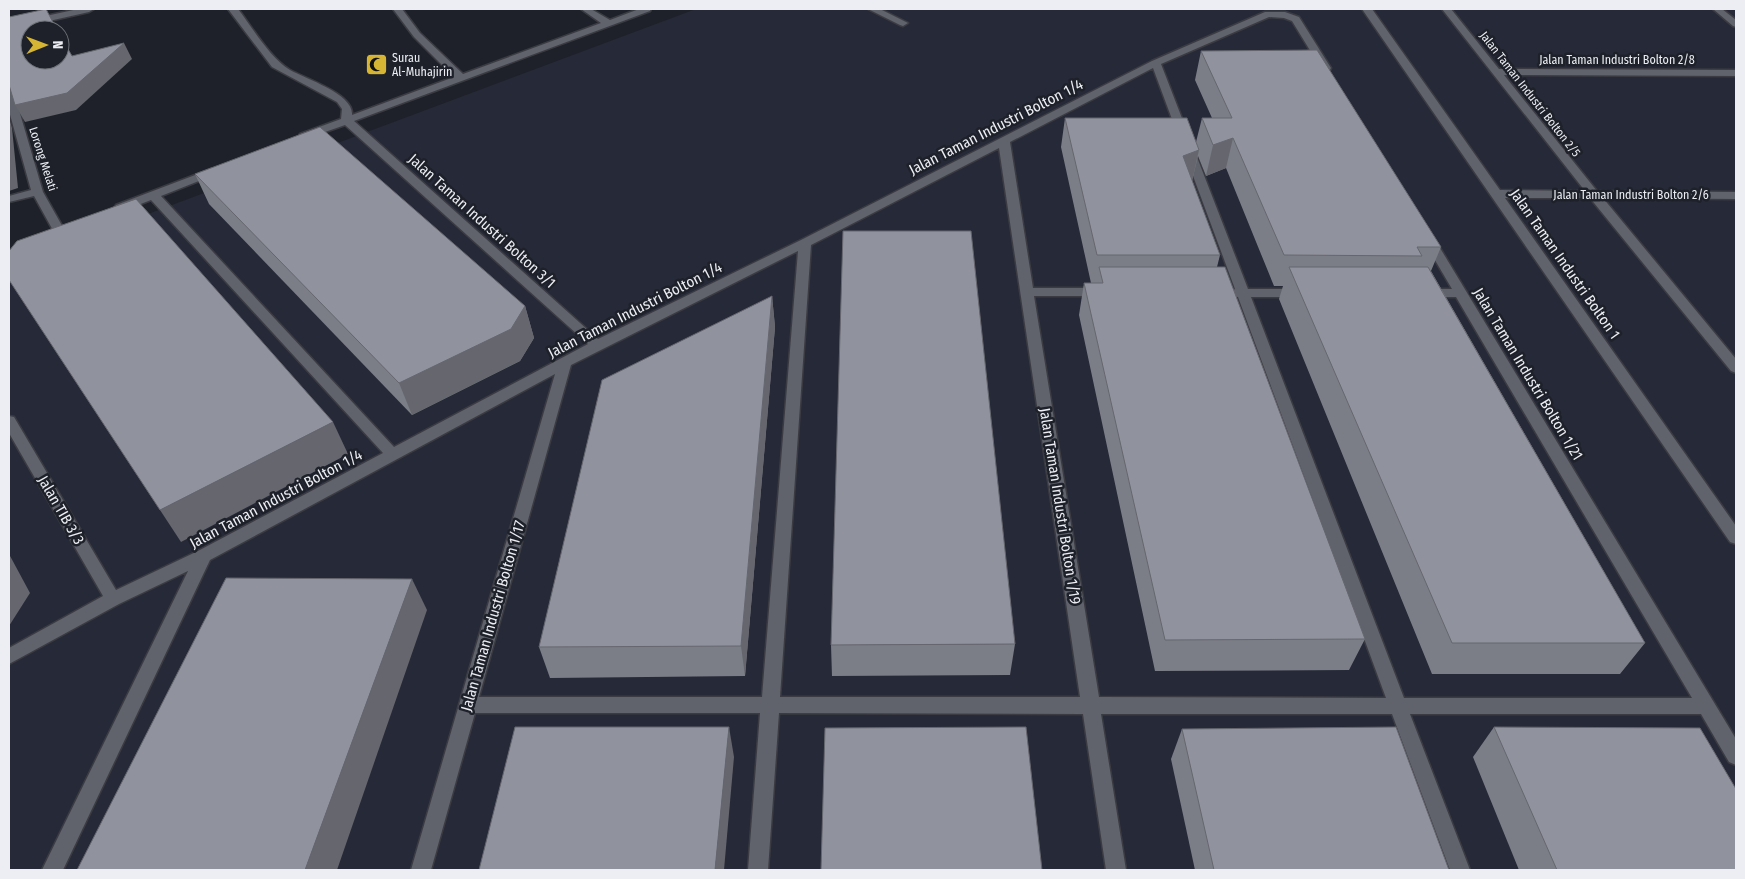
<svg xmlns="http://www.w3.org/2000/svg" width="1745" height="879" font-family="'Fira Sans Condensed',sans-serif">
	<rect width="100%" height="100%" fill="#1e2129"/>
	<!-- built -->
	<polygon fill="#262937" points="696,9 1736,9 1736,870 9,870 9,266"/>
	<g fill="none" stroke-linecap="round" stroke-linejoin="round">
		<defs>
			<g id="minor">
				<polygon points="78,9 94,9 89,12 9,30 9,24"/>
				<path d="M228,9H238C252,27 270,58 290,70C306,79 354,94 352,115L454,77L414,37L393,9H402L420,33L463,74L601,23L581,9H591L610,20L639,9H651L650,11L354,121L598,339L801,240L1152,61L1265,12H1285L1299,17L1331,68L1330,70H1322L1292,21L1284,18L1269,17L1161,64L1248,289H1300L1307,293L1300,297H1251L1404,698H1692L1456,297H1423L1416,293L1423,289H1452L1422,238L1428,234L1434,238L1736,739V765L1729,762L1701,714H1410L1470,870H1450L1392,714H1101L1126,870H1106L1083,714L779,713L768,870H748L760,713H475L431,870H411L555,374L210,560L63,870H42L188,571L119,604L9,664V648L103,596L9,433V416L14,417L116,590L198,551L383,453L151,200L120,212L114,208L116,205L211,169H219L221,171L219,173L161,196L394,447L588,344L345,125L308,138H300L299,136L300,134L341,119L342,109L337,102L272,67ZM1153,68L1235,289L1228,293L1230,296L1238,297L1386,698L1099,697L1034,296H1102L1109,292L1102,288H1033L1010,142ZM999,148L1080,697H780L811,245ZM798,251L762,697H479L571,365Z"/>
				<polygon points="868,9 880,9 908,23 903,26 900,25"/>
				<polygon points="1362,9 1372,9 1500,190 1585,191 1442,9 1451,9 1499,69 1736,70 1736,76 1504,75 1597,191 1736,192 1736,199 1603,198 1736,359 1736,373 1731,371 1590,198 1505,198 1736,526 1736,544 1730,542"/>
				<polygon points="1713,9 1722,9 1736,20 1736,27 1733,26"/>
				<polygon points="9,90 14,93 43,192 65,231 63,234 55,234 34,196 9,202 9,196 31,190 9,111"/>
			</g>
		</defs>
		<!-- minor casing -->
		<use href="#minor" stroke="#3b3c43" stroke-width="3"/>
		<!-- minor -->
		<use href="#minor" fill="#60626c" fill-rule="evenodd"/>
	</g>
	<!-- wall -->
	<g fill="#7c7e87">
		<polygon points="1201,51 1441,247 1431,271 1645,643 1620,674 1432,674 1279,299 1283,286 1274,286 1226,168 1206,176 1198,156 1192,181 1220,255 1217,267 1365,639 1349,670 1155,671 1079,315 1084,283 1091,283 1061,147 1065,118 1196,142 1202,118 1212,118 1195,80"/>
		<polygon points="195,174 525,306 534,338 520,361 412,415 209,204"/>
		<polygon points="772,296 775,327 745,676 550,678 539,647"/>
		<polygon points="1015,644 1010,675 832,676 831,645"/>
		<polygon points="1494,727 1736,870 1519,870 1473,757"/>
		<polygon points="1182,729 1449,870 1195,870 1171,759"/>
	</g>
	<!-- shaded-wall -->
	<g fill="#65666e">
		<polygon points="124,43 132,59 76,110 25,122 15,105"/>
		<polygon points="9,117 12,128 18,188 9,191"/>
		<polygon points="1233,138 1226,168 1206,176 1213,145"/>
		<polygon points="1199,150 1192,181 1183,156"/>
		<polygon points="772,296 775,327 745,676 741,646"/>
		<polygon points="525,306 534,338 520,361 412,415 399,383"/>
		<polygon points="333,422 348,454 181,542 160,510"/>
		<polygon points="9,554 30,593 9,626"/>
		<polygon points="412,579 427,610 337,870 305,870"/>
		<polygon points="729,727 734,757 724,870 715,870"/>
	</g>
	<!-- building -->
	<g fill="#90929d" stroke="#65666e">
		<polygon points="46,9 57,30 30,30 30,60 60,60 60,35 72,56 124,43 67,93 15,105 9,85 9,17"/>
		<polygon points="1317,50 1441,247 1417,247 1422,256 1284,255 1233,138 1213,145 1202,118 1232,118 1201,51"/>
		<polygon points="1065,118 1187,118 1199,150 1183,156 1220,255 1097,255"/>
		<polygon points="320,127 525,306 511,329 399,383 195,174"/>
		<polygon points="136,199 333,422 160,510 9,280 9,251 17,241"/>
		<polygon points="843,231 971,231 1015,644 831,645"/>
		<polygon points="1099,267 1225,267 1365,639 1165,640 1084,283 1103,283"/>
		<polygon points="1289,267 1428,267 1645,643 1452,643"/>
		<polygon points="772,296 741,646 539,647 602,380"/>
		<polygon points="226,578 412,579 305,870 77,870"/>
		<polygon points="515,727 729,727 715,870 479,870"/>
		<polygon points="1026,727 1042,870 821,870 825,728"/>
		<polygon points="1396,727 1449,870 1214,870 1182,729"/>
		<polygon points="1494,727 1700,728 1736,789 1736,870 1557,870"/>
	</g>
	<!-- icons -->
	<defs>
		<symbol id="mosque-square" viewBox="-11 -11 22 22"><rect x="-9" y="-9" width="18" height="18" rx="4" fill="#d6b534" stroke="#1e2129"/><path d="M3.5-4.9A6 6 0 1 0 3.5 4.9A5 5 0 1 1 3.5-4.9Z" fill="#111"/></symbol>
	</defs>
	<g fill-rule="evenodd">
		<use href="#mosque-square" x="364" y="52" width="25" height="25"/>
	</g>
	<g text-anchor="middle" stroke-width="5" stroke-linejoin="round" paint-order="stroke">
		<!-- far-poi labels -->
		<g font-size="12" fill="#eceef4" stroke="#1e2129" text-anchor="start">
			<text x="392" y="62">Surau<tspan x="392" dy="14">Al-Muhajirin</tspan></text>
		</g>
		<!-- far-street labels -->
		<g font-size="12" fill="#eceef4" stroke="#1e2129">
			<text x="1617" y="64">Jalan Taman Industri Bolton 2/8</text>
			<text transform="translate(1530 94) rotate(52)" y="4">Jalan Taman Industri Bolton 2/5</text>
			<text transform="translate(43 159) rotate(72)" y="4">Lorong Melati</text>
			<text x="1631" y="199">Jalan Taman Industri Bolton 2/6</text>
		</g>
		<!-- street labels -->
		<g font-size="15" fill="#eceef4" stroke="#1e2129">
			<text transform="translate(996 127) rotate(-27)" y="5">Jalan Taman Industri Bolton 1/4</text>
			<text transform="translate(482 221) rotate(42)" y="5">Jalan Taman Industri Bolton 3/1</text>
			<text transform="translate(1565 264) rotate(55)" y="5">Jalan Taman Industri Bolton 1</text>
			<text transform="translate(635 310) rotate(-27)" y="5">Jalan Taman Industri Bolton 1/4</text>
			<text transform="translate(1528 374) rotate(59)" y="5">Jalan Taman Industri Bolton 1/21</text>
			<text transform="translate(276 499) rotate(-28)" y="5">Jalan Taman Industri Bolton 1/4</text>
			<text transform="translate(1060 506) rotate(81)" y="5">Jalan Taman Industri Bolton 1/19</text>
			<text transform="translate(61 510) rotate(60)" y="5">Jalan TIB 3/3</text>
			<text transform="translate(493 616) rotate(-74)" y="5">Jalan Taman Industri Bolton 1/17</text>
		</g>
	</g>
	<!-- border -->
	<rect width="1745" height="879" fill="none" stroke="#eceef4" stroke-width="20"/>
	<!-- north arrow -->
	<g transform="translate(45 45) rotate(89)"><circle r="24" fill="#1e2129" stroke="#70737a"/>
	<path d="M0-4L9 19L0 12L-9 19Z" fill="#d6b534"/>
	<text y="-8" font-size="14" font-weight="bold" text-anchor="middle" fill="#eceef4">N</text>
	</g>
</svg>
